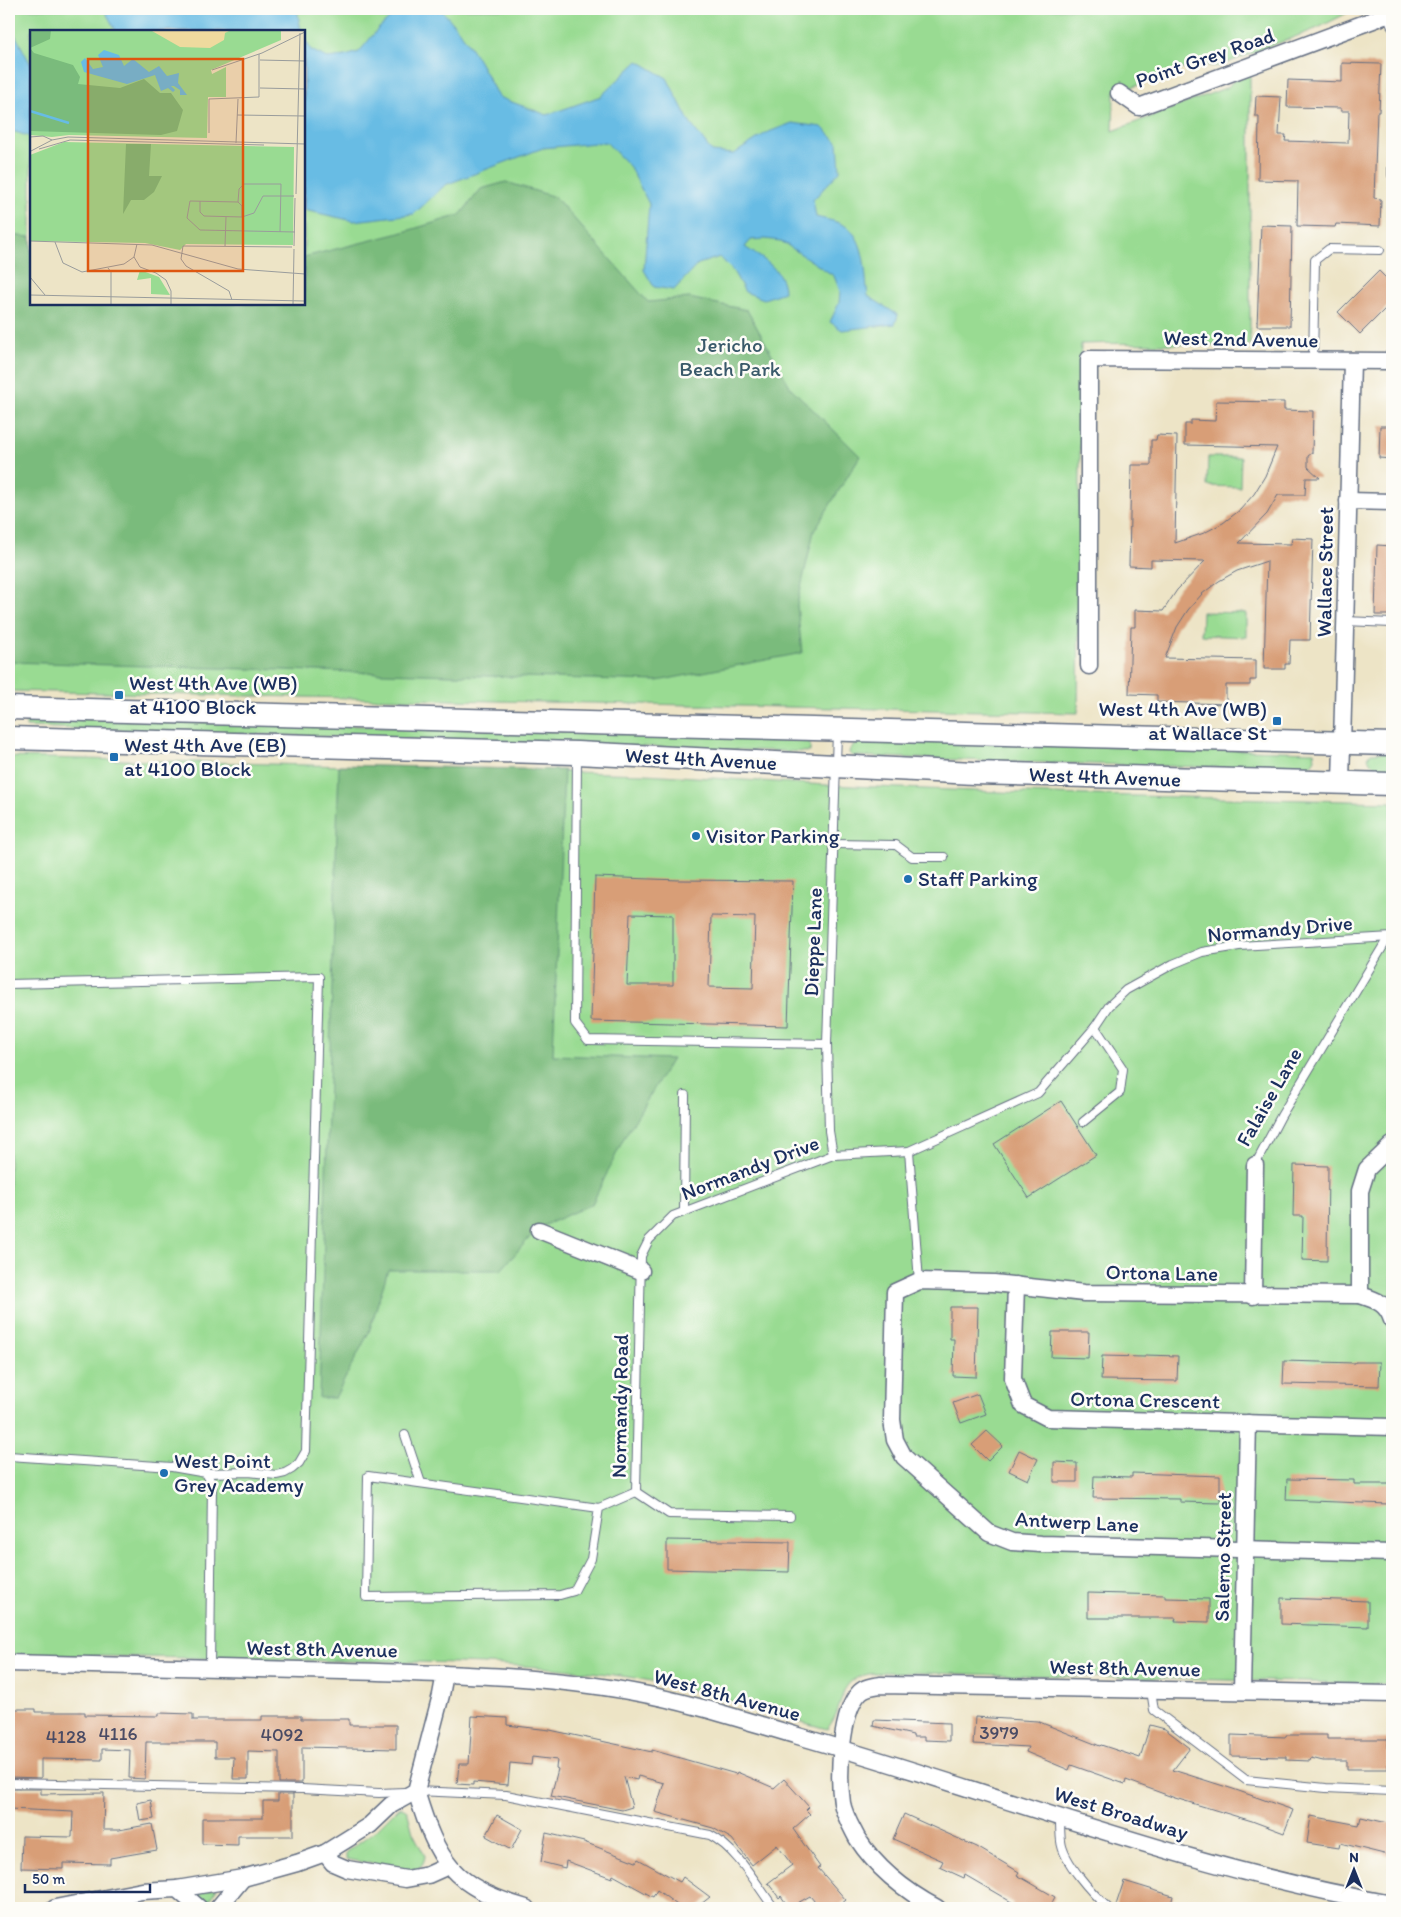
<svg xmlns="http://www.w3.org/2000/svg" width="1401" height="1917" font-family="Itim,sans-serif">
	<rect width="100%" height="100%" fill="#fdfcf7"/>
	<filter id="ink" filterUnits="userSpaceOnUse"><feTurbulence type="fractalNoise" baseFrequency=".02" numOctaves="2"/><feDisplacementMap in="SourceGraphic" scale="10" xChannelSelector="R" yChannelSelector="G"/><feConvolveMatrix kernelMatrix="1 2 1 2 8 2 1 2 1" color-interpolation-filters="sRGB"/></filter>
	<filter id="wash" filterUnits="userSpaceOnUse"><feTurbulence type="fractalNoise" baseFrequency=".0096" numOctaves="4" result="noise"/><feDisplacementMap in="SourceGraphic" scale="20" xChannelSelector="R" yChannelSelector="G"/><feGaussianBlur stdDeviation="1.12" result="paint"/><feColorMatrix in="noise" values="0 0 0 0 0 0 0 0 0 0 0 0 0 0 0 0 0 1.4 0 .05"/><feComposite in="paint" operator="in"/></filter>
	<g filter="url(#wash)">
		<rect width="100%" height="100%" fill="#ede4c6"/>
		<!-- green -->
		<g fill="#99db92" stroke="#5a8578" fill-rule="evenodd">
			<path d="M9,9H1355L1318,28L1219,66H1210L1200,62L1148,82L1114,93L1113,131L1228,87L1233,81L1250,74V345C1194,346 1137,342 1081,344L1078,713L9,691ZM31,31H304V304H31Z"/>
			<polygon points="1208,457 1241,457 1240,487 1207,486"/>
			<polygon points="1202,612 1246,613 1246,637 1201,635"/>
			<polygon points="26,717 810,738 810,752 26,727"/>
			<polygon points="865,739 1314,752 1315,759 1311,765 1275,769 1018,762 852,756 849,753 850,749 858,742"/>
			<path d="M1392,752V771C1381,771 1372,768 1368,757L1371,753Z"/>
			<path d="M9,757L645,774L826,785L1049,794L1392,802V1684L883,1672C830,1677 851,1699 827,1729C763,1712 700,1689 635,1678C534,1662 430,1662 328,1661C222,1659 115,1656 9,1654Z"/>
			<path d="M402,1807L407,1810L413,1833L425,1856C424,1864 420,1869 412,1871L346,1859V1852L376,1830L398,1808Z"/>
			<polygon points="217,1888 206,1905 195,1892"/>
		</g>
		<!-- forest -->
		<g fill="#7abb7c" stroke="#4a756d">
			<polygon points="506,182 555,197 648,302 689,298 747,310 791,388 860,456 814,531 797,605 802,653 657,681 9,662 9,235 31,237 31,304 304,304 304,257 400,233 460,215 481,189"/>
			<polygon points="339,765 564,770 553,1055 672,1059 624,1138 592,1204 538,1228 501,1270 388,1270 369,1332 335,1398 319,1398"/>
		</g>
		<!-- water -->
		<g fill="#67bce4" stroke="#4176a1">
			<polygon points="104,9 297,9 301,31 116,31"/>
			<path d="M400,9H440C465,33 482,66 498,97L547,115L601,96L638,61L667,78L690,123L712,152L734,154L766,133L792,123L822,127L838,143L840,171L813,200L816,217C823,219 832,220 839,223C867,233 864,271 868,296L898,315L895,324L842,330L830,322L839,303L840,291L834,276L781,241L765,239L751,240L745,247C762,259 784,269 784,292L764,299L745,292L733,271L720,257L698,264L674,290L654,287L644,270L649,204L630,167L606,142L543,148L445,185L414,214L354,221L304,210V37L311,50L327,58L345,56L359,52L378,29Z"/>
			<polygon points="9,23 31,65 31,137 9,130"/>
		</g>
		<g id="blocks">
			<!-- building -->
			<g fill="#d89e77" fill-rule="evenodd">
				<polygon points="1342,63 1381,64 1379,112 1377,112 1374,198 1381,199 1380,226 1336,224 1335,227 1297,226 1298,181 1258,180 1259,116 1255,116 1256,96 1281,97 1279,135 1286,135 1285,141 1348,143 1349,111 1341,111 1341,108 1287,107 1288,80 1342,82"/>
				<polygon points="1261,225 1292,226 1290,326 1257,326"/>
				<polygon points="1379,271 1392,284 1392,302 1360,334 1338,312"/>
				<polygon points="1216,401 1284,402 1284,410 1313,411 1312,453 1308,456 1308,467 1320,478 1306,478 1305,495 1278,495 1267,514 1239,543 1291,544 1292,538 1313,539 1310,640 1290,640 1289,664 1285,664 1285,669 1264,669 1267,561 1237,571 1219,581 1202,594 1188,610 1177,627 1165,658 1256,660 1256,680 1250,680 1250,685 1226,685 1226,704 1157,702 1157,695 1129,694 1131,627 1135,627 1135,610 1163,611 1177,590 1205,561 1151,560 1151,567 1129,566 1131,465 1151,465 1151,440 1156,440 1157,435 1177,436 1175,543 1204,533 1223,523 1240,510 1254,494 1265,476 1277,447 1185,445 1185,424 1191,424 1191,420 1215,421"/>
				<polygon points="1380,426 1392,426 1392,459 1379,458"/>
				<polygon points="1377,545 1392,546 1392,615 1375,615"/>
				<path d="M595,877L680,880L793,881L788,1026L591,1021ZM630,914L673,915V985H627ZM711,916L755,917L753,988L709,987Z"/>
				<polygon points="1061,1101 1096,1155 1029,1198 994,1144"/>
				<polygon points="1294,1165 1328,1166 1327,1261 1302,1260 1303,1216 1293,1216"/>
				<polygon points="950,1307 978,1307 976,1377 953,1376 954,1339 950,1339"/>
				<polygon points="1052,1332 1089,1332 1088,1358 1051,1357"/>
				<polygon points="1145,1355 1178,1356 1177,1381 1101,1380 1102,1356 1145,1357"/>
				<polygon points="1284,1361 1355,1363 1355,1362 1380,1362 1379,1386 1283,1384"/>
				<polygon points="978,1394 986,1414 961,1423 953,1403"/>
				<polygon points="987,1431 1003,1446 988,1461 972,1445"/>
				<polygon points="1019,1450 1038,1459 1028,1480 1009,1471"/>
				<polygon points="1054,1462 1077,1463 1077,1482 1054,1482"/>
				<polygon points="1132,1473 1220,1476 1220,1503 1180,1502 1180,1499 1093,1498 1094,1476 1132,1477"/>
				<polygon points="1287,1479 1354,1480 1354,1484 1390,1484 1389,1504 1286,1500"/>
				<polygon points="667,1540 790,1542 789,1572 667,1569"/>
				<polygon points="1088,1593 1165,1595 1165,1598 1209,1599 1209,1622 1175,1621 1176,1618 1088,1618"/>
				<polygon points="1281,1598 1368,1601 1368,1627 1281,1624"/>
				<polygon points="9,1709 36,1709 36,1712 85,1712 85,1715 159,1716 159,1713 193,1714 193,1720 262,1720 262,1716 301,1716 301,1719 349,1719 349,1725 396,1725 396,1749 302,1747 302,1783 279,1783 279,1752 248,1751 248,1779 233,1779 234,1757 215,1757 215,1742 146,1742 145,1779 129,1778 130,1750 102,1749 102,1760 41,1759 41,1778 10,1777"/>
				<polygon points="472,1716 507,1718 507,1725 550,1730 652,1752 652,1750 736,1774 737,1772 774,1788 784,1779 809,1807 806,1810 810,1814 793,1829 820,1867 818,1868 846,1900 836,1908 820,1908 810,1896 789,1908 781,1896 779,1898 768,1883 792,1865 777,1845 752,1865 732,1839 713,1828 655,1812 664,1783 638,1776 637,1780 624,1777 632,1807 622,1810 551,1796 558,1769 556,1768 557,1760 532,1757 531,1765 510,1763 508,1785 473,1782 473,1785 457,1784 459,1764 469,1764"/>
				<polygon points="975,1717 1037,1721 1100,1746 1101,1745 1140,1758 1150,1725 1165,1729 1190,1748 1173,1770 1233,1789 1293,1810 1284,1833 1252,1821 1175,1798 1126,1780 1125,1784 1071,1765 1069,1770 1026,1752 1028,1747 973,1744"/>
				<polygon points="874,1720 949,1723 949,1741 924,1740 924,1737 913,1737 913,1735 873,1726"/>
				<polygon points="1231,1735 1286,1737 1286,1735 1327,1735 1327,1739 1388,1739 1388,1769 1347,1769 1347,1761 1323,1761 1311,1758 1310,1761 1286,1760 1286,1757 1231,1756"/>
				<polygon points="10,1789 41,1789 41,1794 104,1793 103,1830 119,1830 152,1824 157,1850 110,1858 110,1864 63,1863 63,1869 21,1868 22,1836 72,1837 73,1812 9,1809"/>
				<polygon points="278,1794 293,1794 293,1836 238,1836 238,1845 202,1844 202,1818 263,1818 263,1801 278,1801"/>
				<polygon points="151,1800 154,1819 140,1821 137,1803"/>
				<polygon points="904,1814 977,1847 1019,1872 1017,1875 1055,1897 1049,1908 1010,1908 1013,1903 965,1875 964,1878 940,1867 943,1861 893,1839"/>
				<polygon points="497,1815 522,1829 511,1850 486,1836"/>
				<polygon points="1311,1816 1359,1825 1361,1817 1392,1824 1392,1856 1340,1843 1339,1848 1307,1843"/>
				<polygon points="546,1833 584,1842 636,1862 638,1859 680,1882 683,1877 710,1897 696,1908 681,1908 657,1890 653,1897 613,1875 612,1878 566,1861 565,1868 541,1862"/>
				<polygon points="1124,1881 1173,1896 1170,1908 1115,1908"/>
			</g>
		</g>
	</g>
	<g filter="url(#ink)">
		<use href="#blocks" fill-opacity="0" stroke="#646e82" stroke-width="1"/>
		<g fill="none" stroke-linecap="round" stroke-linejoin="round">
			<defs>
				<g id="lane">
					<polyline points="1387,15 1392,27"/>
					<polyline points="1392,93 1392,175"/>
					<polyline points="1313,361 1315,260 1329,249 1380,250"/>
					<polyline points="1345,621 1392,623"/>
					<polyline points="577,755 575,1023 588,1040 827,1044"/>
					<polyline points="834,844 896,845 912,857 944,857"/>
					<polyline points="9,984 319,977 306,1451 299,1463 292,1469 285,1473 276,1475 249,1472 206,1473 172,1467 9,1456"/>
					<polyline points="1083,1122 1120,1092 1123,1069 1095,1027"/>
					<polyline points="909,1151 919,1281"/>
					<polyline points="833,1155 829,1131 827,1044 837,732"/>
					<polyline points="1255,1165 1281,1116 1388,938"/>
					<polyline points="684,1212 685,1095"/>
					<polyline points="405,1435 421,1483"/>
					<polyline points="206,1473 212,1484 210,1668"/>
					<polyline points="636,1492 641,1256 649,1240 673,1216 833,1155 909,1151 1038,1093 1095,1027 1109,1006 1126,990 1173,964 1202,952 1239,946 1392,937"/>
					<polyline points="636,1492 669,1514 790,1516"/>
					<polyline points="599,1508 591,1559 574,1591 560,1595 366,1597 368,1476 599,1508 636,1492"/>
					<polyline points="1151,1690 1154,1710 1246,1780 1326,1788 1392,1791"/>
					<polyline points="9,1783 302,1789 379,1793 405,1792"/>
					<path d="M417,1791L506,1795L710,1835C737,1849 756,1884 774,1908"/>
					<path d="M1060,1817C1060,1825 1060,1833 1061,1841C1063,1862 1093,1894 1108,1908"/>
				</g>
				<g id="street">
					<polyline points="1119,93 1139,107 1392,13"/>
					<polyline points="1348,501 1392,502"/>
					<polyline points="1089,666 1089,359 1392,361"/>
					<polyline points="1341,783 1352,361"/>
					<polyline points="539,1230 641,1271"/>
					<polyline points="1016,1285 1013,1379 1023,1405 1048,1418 1392,1427"/>
					<polyline points="1360,1295 1360,1191 1367,1169 1392,1145"/>
					<polyline points="1253,1296 1255,1165"/>
					<path d="M1392,1320C1387,1303 1376,1300 1360,1295L1084,1293L994,1283L919,1281L895,1292L892,1420L895,1440L904,1457L989,1533L1012,1542L1041,1544L1392,1553"/>
					<path d="M9,1663C120,1666 231,1668 343,1671C439,1674 537,1674 633,1692C689,1702 743,1720 798,1736C995,1792 1189,1869 1392,1904"/>
					<polyline points="1242,1691 1248,1423"/>
					<path d="M416,1791C438,1863 452,1886 526,1908"/>
					<polyline points="325,1853 333,1863 347,1869 406,1879 428,1875 448,1866"/>
					<polyline points="177,1889 199,1908"/>
					<polyline points="55,1908 142,1891 177,1889 243,1878 297,1863 325,1853 370,1825 391,1805 416,1791 441,1695 445,1674"/>
					<polyline points="218,1908 243,1878"/>
					<path d="M937,1908C905,1891 877,1869 857,1838C852,1828 844,1815 842,1803C838,1777 840,1712 860,1692C865,1687 874,1686 881,1685L1392,1694"/>
				</g>
				<g id="secondary">
					<polyline points="9,708 1392,744"/>
					<polyline points="9,738 577,753 974,773 1392,784"/>
				</g>
			</defs>
			<!-- lane casing -->
			<use href="#lane" stroke="#646e82" stroke-width="10"/>
			<!-- street casing -->
			<use href="#street" stroke="#646e82" stroke-width="19"/>
			<!-- secondary casing -->
			<use href="#secondary" stroke="#646e82" stroke-width="25"/>
			<!-- lane -->
			<use href="#lane" stroke="#fff" stroke-width="8"/>
			<!-- street -->
			<use href="#street" stroke="#fff" stroke-width="16"/>
			<!-- secondary -->
			<use href="#secondary" stroke="#fff" stroke-width="22"/>
		</g>
	</g>
	<!-- markers -->
	<g fill="#1f6fb2" stroke="#fdfcf7" stroke-width="2">
		<rect x="114" y="690" width="10" height="10" rx="2.5"/>
		<rect x="1272" y="716" width="10" height="10" rx="2.5"/>
		<rect x="109" y="752" width="10" height="10" rx="2.5"/>
		<circle cx="696" cy="836" r="5"/>
		<circle cx="908" cy="879" r="5"/>
		<circle cx="164" cy="1473" r="5"/>
	</g>
	<g text-anchor="middle" stroke-width="5" stroke-linejoin="round" paint-order="stroke">
		<!-- number labels -->
		<g font-size="19" fill="#4a4b64">
			<text x="999" y="1739">3979</text>
			<text x="118" y="1740">4116</text>
			<text x="282" y="1741">4092</text>
			<text x="66" y="1743">4128</text>
		</g>
		<!-- street labels -->
		<g font-size="21" fill="#1b2f5e" stroke="#fdfcf7">
			<text transform="translate(1205 58) rotate(-19)" y="7">Point Grey Road</text>
			<text transform="translate(1241 339) rotate(1)" y="7">West 2nd Avenue</text>
			<text transform="translate(1325 572) rotate(-89)" y="7">Wallace Street</text>
			<text transform="translate(701 759) rotate(3)" y="7">West 4th Avenue</text>
			<text transform="translate(1105 777) rotate(2)" y="7">West 4th Avenue</text>
			<text transform="translate(1280 929) rotate(-5)" y="7">Normandy Drive</text>
			<text transform="translate(813 942) rotate(-88)" y="7">Dieppe Lane</text>
			<text transform="translate(1269 1097) rotate(-60)" y="7">Falaise Lane</text>
			<text transform="translate(750 1168) rotate(-21)" y="7">Normandy Drive</text>
			<text transform="translate(1162 1273) rotate(1)" y="7">Ortona Lane</text>
			<text transform="translate(1145 1400) rotate(1)" y="7">Ortona Crescent</text>
			<text transform="translate(620 1406) rotate(-89)" y="7">Normandy Road</text>
			<text transform="translate(1077 1522) rotate(3)" y="7">Antwerp Lane</text>
			<text transform="translate(1223 1557) rotate(-89)" y="7">Salerno Street</text>
			<text transform="translate(322 1649) rotate(1)" y="7">West 8th Avenue</text>
			<text transform="translate(1125 1668) rotate(1)" y="7">West 8th Avenue</text>
			<text transform="translate(727 1695) rotate(15)" y="7">West 8th Avenue</text>
			<text transform="translate(1121 1813) rotate(17)" y="7">West Broadway</text>
		</g>
		<!-- park labels -->
		<g font-size="21" fill="#3a5a6b" stroke="#fdfcf7">
			<text x="730" y="352">Jericho<tspan x="730" dy="24">Beach Park</tspan></text>
		</g>
		<!-- poi labels -->
		<g font-size="21" fill="#1b2f5e" stroke="#fdfcf7" text-anchor="start">
			<text x="129" y="690">West 4th Ave (WB)<tspan x="129" dy="24">at 4100 Block</tspan></text>
			<text x="1267" y="716" text-anchor="end">West 4th Ave (WB)<tspan x="1267" dy="24">at Wallace St</tspan></text>
			<text x="124" y="752">West 4th Ave (EB)<tspan x="124" dy="24">at 4100 Block</tspan></text>
			<text x="706" y="843">Visitor Parking</text>
			<text x="918" y="886">Staff Parking</text>
			<text x="174" y="1468">West Point<tspan x="174" dy="24">Grey Academy</tspan></text>
		</g>
	</g>
	<!-- overview -->
	<g transform="translate(30 30)">
		<rect width="275" height="275" fill="#ede4c6"/>
		<path d="M0,0H251V10L181,40L182,44L196,37V67H178L177,108L39,105L22,107L0,105ZM34,112L264,117L263,215L156,214L150,220L115,213L0,211V125ZM110,240L129,247L140,265L121,264V248L107,250Z" fill="#99db92"/>
		<path d="M0,0H21L20,9L0,18L4,23L43,35L50,47L48,54L90,58L114,49L130,63H141L153,80L147,101L131,105L0,101ZM96,114H121L119,146H132L124,162L114,170H101L93,184Z" fill="#7abb7c"/>
		<path d="M201,0L195,3L194,10L180,18L150,17L122,1Z" fill="#eeda9e"/>
		<path d="M74,20L89,25L94,36L103,29L119,42L129,36L137,46L149,43L148,53L157,65H150V60L144,56H141L145,60L143,62L138,58L131,61L125,45L97,54L54,42L51,32L55,28L63,39L73,37L68,25Z" fill="#67bce4"/>
		<path fill="none" stroke="#67bce4" stroke-width="2.5" d="M0,81L39,93"/>
		<path fill="none" stroke="#999c9c" stroke-width="1" d="M230,30L275,31M182,40L232,23L275,2M230,58L275,59M207,85L275,86M179,103V69L229,67V24M0,107L13,106L22,110M206,113L208,69M9,119L40,110L234,115M1,121L22,110L38,107L275,114M266,164L270,3M170,171V182L174,186L212,187L224,183L233,166H264M208,172L160,171L157,188L170,200L265,202M208,172L209,159L214,154H251L250,202M208,172L212,176V187M0,211L122,215L208,239L275,244M25,212L33,233L52,242L94,234L104,227L107,214M195,216L196,187M264,216L265,168M104,227L110,237L126,243L136,250L141,261V275M78,238L81,242V275M0,247L15,265M0,265L275,271M202,270L199,261L156,236L151,229L153,216L262,217M263,275L264,219"/>
		<path fill="#de5710" fill-opacity="0.15" stroke="#de5710" stroke-width="2.5" d="M58,29H213V241H58Z"/>
		<rect width="275" height="275" fill="none" stroke="#1b2f5e" stroke-width="2.5"/>
	</g>
	<!-- margin -->
	<rect width="1401" height="1917" fill="none" stroke="#fdfcf7" stroke-width="30"/>
	<!-- north arrow -->
	<g transform="translate(1354 1870)" stroke="#fdfcf7" stroke-width="4" paint-order="stroke">
	<path d="M0-4L9 19L0 12L-9 19Z" fill="#1b2f5e"/>
	<text y="-8" font-size="14" font-weight="bold" text-anchor="middle" fill="#1b2f5e">N</text>
	</g>
	<!-- scale -->
	<path d="M25 1884v8h125v-8" fill="none" stroke="#1b2f5e" stroke-width="2.5"/>
	<text x="32" y="1884" font-size="15" fill="#1b2f5e" stroke="#fdfcf7" stroke-width="4" paint-order="stroke">50 m</text>
</svg>
